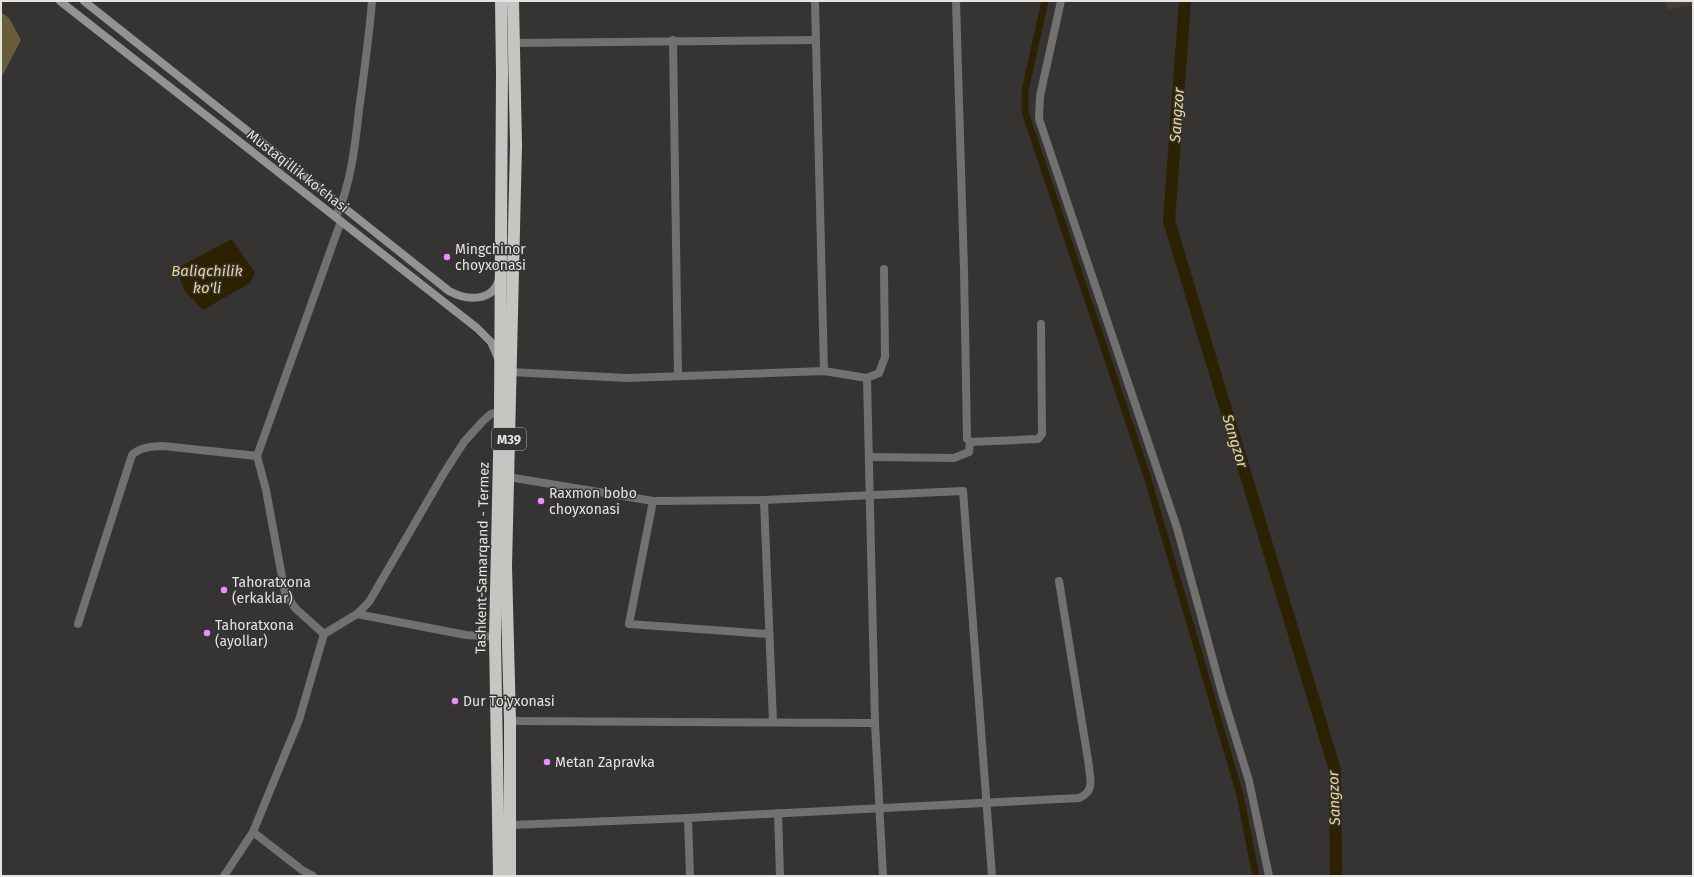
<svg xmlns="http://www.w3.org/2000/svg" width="1694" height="877" font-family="'Fira Sans',sans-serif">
	<rect width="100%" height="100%" fill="#353432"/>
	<!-- built -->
	<polygon fill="#413e36" points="1665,1 1693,1 1693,5 1667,10"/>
	<!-- forest -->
	<polygon fill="#6a5d39" points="1,12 9,18 21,40 1,78"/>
	<!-- water -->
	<polygon fill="#2d2200" points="232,239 255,273 250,283 203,310 185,291 180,279 181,266"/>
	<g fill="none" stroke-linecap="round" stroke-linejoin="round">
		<!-- canal -->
		<polyline stroke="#2d2200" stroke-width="7" points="1045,1 1025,91 1025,112 1147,476 1240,795 1256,876"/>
		<!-- river -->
		<polyline stroke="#2d2200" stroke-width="12" points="1185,1 1169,221 1335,770 1336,876"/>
		<!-- street -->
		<g stroke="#727170" stroke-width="8">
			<polyline points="815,1 824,371"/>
			<polyline points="956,1 964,270 967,439 970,442 1038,439 1042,434 1041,324"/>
			<polyline points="1061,1 1040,96 1039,119 1177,528 1222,693 1249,781 1269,876"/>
			<polyline points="673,40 678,376"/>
			<polyline points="514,43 816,40"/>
			<path d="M336,217C351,184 355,146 359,110C364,74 369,38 372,1"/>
			<polyline points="511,372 627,378 824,371 867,378 875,723 883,876"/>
			<polyline points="867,378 879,373 885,357 884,269"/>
			<polyline points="257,456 266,490 285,593 295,608 324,634 357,614 369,602 444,473 464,442 483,421 491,414 500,411"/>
			<polyline points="869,457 954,458 969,452 970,442"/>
			<polyline points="508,477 653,501 764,500 963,491 992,876"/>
			<polyline points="764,500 773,722"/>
			<polyline points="653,501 629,624 769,634"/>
			<polyline points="357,614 466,635 495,637"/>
			<path d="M78,624L132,455C140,447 152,446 163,446L257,456L341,221"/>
			<polyline points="510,721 875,723"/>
			<polyline points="778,813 780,876"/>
			<polyline points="688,818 690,876"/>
			<path d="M511,825L688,818L1079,798C1095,791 1090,780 1089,766L1059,581"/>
			<polyline points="253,832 302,870 313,876"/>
			<polyline points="224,876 253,832 299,720 324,634"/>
		</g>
		<!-- secondary -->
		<g stroke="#949391" stroke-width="8">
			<polyline points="60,1 477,328 491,342 498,358"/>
			<path d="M84,1L449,291C467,301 493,302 499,279"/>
		</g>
		<!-- highway -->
		<g stroke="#c6c5c2" stroke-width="12">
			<polyline points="499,876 495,637 500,411 502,73 501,1"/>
			<polyline points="510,876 510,721 506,566 516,145 513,1"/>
		</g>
	</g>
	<!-- markers -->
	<g fill="#e88eff" stroke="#353432" stroke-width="1.5">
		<circle cx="447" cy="257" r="4"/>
		<circle cx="541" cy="501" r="4"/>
		<circle cx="224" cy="590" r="4"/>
		<circle cx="207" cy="633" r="4"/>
		<circle cx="455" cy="701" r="4"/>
		<circle cx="547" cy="762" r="4"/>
	</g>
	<g text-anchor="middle" stroke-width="3" stroke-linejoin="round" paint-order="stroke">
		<!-- shield labels -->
		<rect fill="#353432" stroke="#b0afae" stroke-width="1" x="492" y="428" width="34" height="22" rx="3"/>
		<g font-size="13" font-weight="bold" fill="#e5e4e3">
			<text x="509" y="444">M39</text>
		</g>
		<!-- street labels -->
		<g font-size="14" fill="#e5e4e3" stroke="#353432">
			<text transform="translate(298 171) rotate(38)" y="5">Mustaqillik ko’chasi</text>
			<text transform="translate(482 558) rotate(-89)" y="5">Tashkent-Samarqand - Termez</text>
		</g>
		<!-- poi labels -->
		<g font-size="14" fill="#e5e4e3" stroke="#353432" text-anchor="start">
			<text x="455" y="254">Mingchinor<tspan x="455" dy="16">choyxonasi</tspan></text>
			<text x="549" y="498">Raxmon bobo<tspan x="549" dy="16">choyxonasi</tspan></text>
			<text x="232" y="587">Tahoratxona<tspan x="232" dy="16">(erkaklar)</tspan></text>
			<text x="215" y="630">Tahoratxona<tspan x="215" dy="16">(ayollar)</tspan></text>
			<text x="463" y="706">Dur To'yxonasi</text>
			<text x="555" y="767">Metan Zapravka</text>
		</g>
		<!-- water labels -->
		<g font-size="15" font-style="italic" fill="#ead495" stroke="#353432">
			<text transform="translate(1177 115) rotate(-86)" y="5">Sangzor</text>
			<text x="207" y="276">Baliqchilik<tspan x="207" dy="17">ko'li</tspan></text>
			<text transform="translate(1235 441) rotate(73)" y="5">Sangzor</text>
			<text transform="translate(1334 798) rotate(-92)" y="5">Sangzor</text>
		</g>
	</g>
	<!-- border -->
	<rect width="1694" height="877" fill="none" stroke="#e5e4e3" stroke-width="4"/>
</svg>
